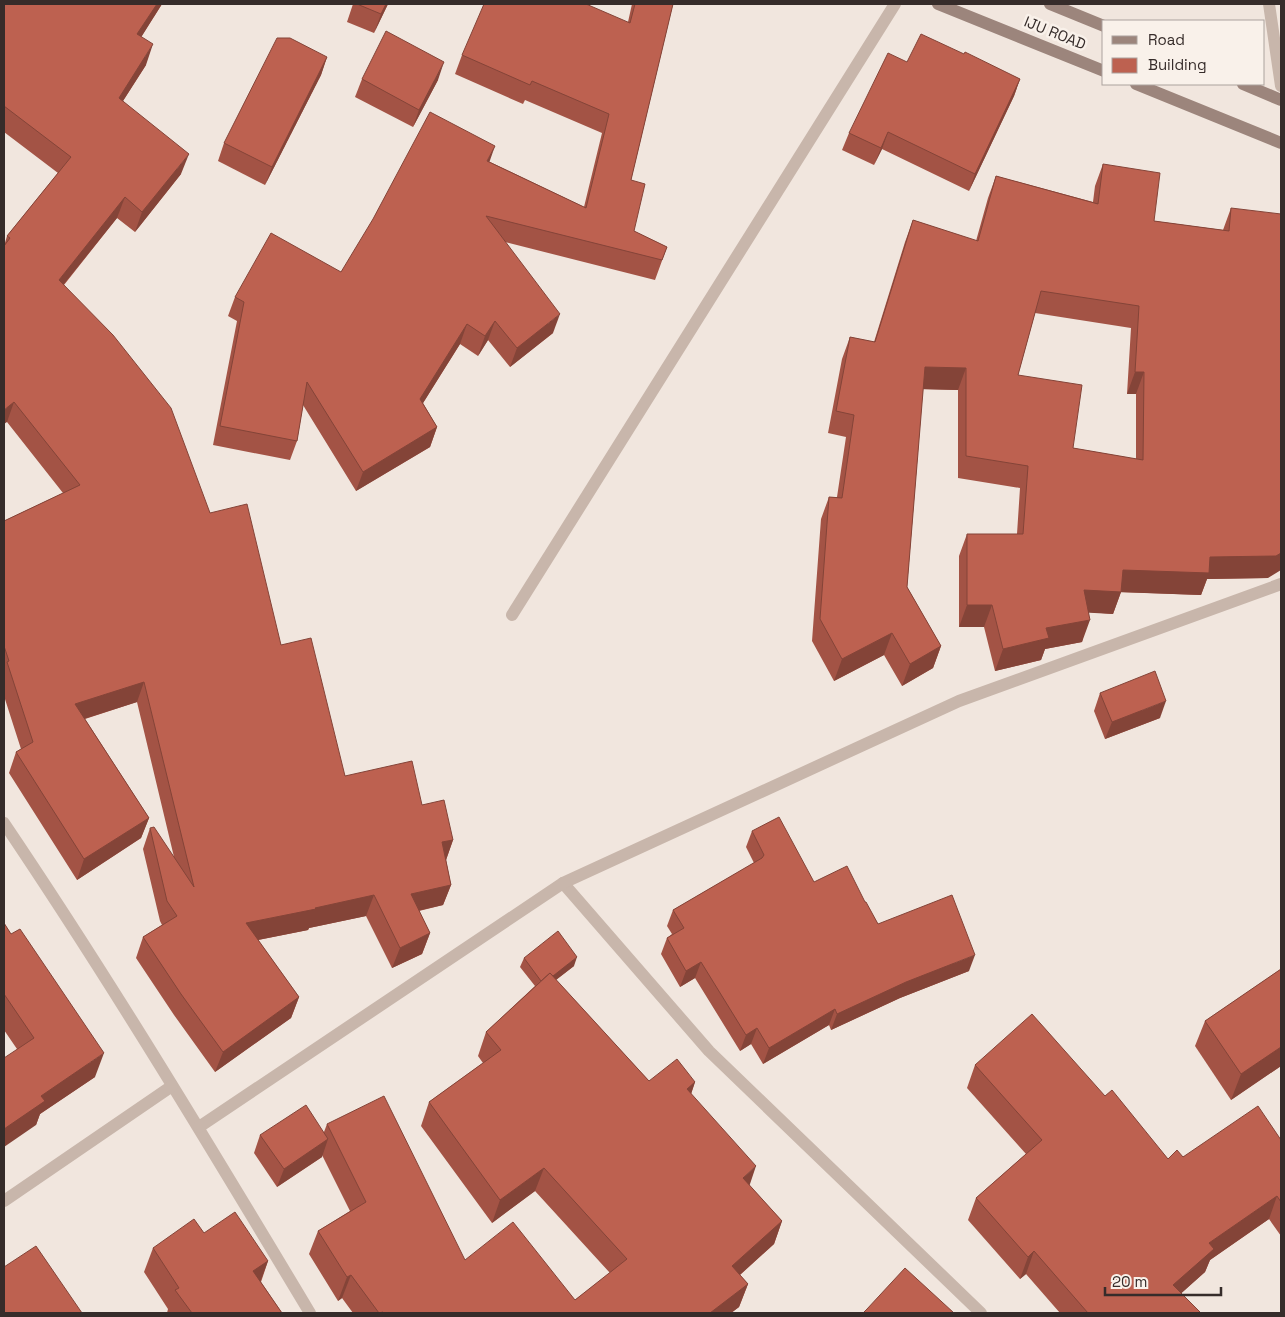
<svg xmlns="http://www.w3.org/2000/svg" width="1285" height="1317" font-family="'Space Grotesk',sans-serif">
	<rect width="100%" height="100%" fill="#f1e6de"/>
	<g fill="none" stroke-linecap="round" stroke-linejoin="round">
		<!-- lane -->
		<polyline stroke="#c8b6ab" stroke-width="12" points="512,615 895,4"/>
		<!-- street -->
		<g stroke="#c8b6ab" stroke-width="12">
			<polyline points="1269,4 1281,86"/>
			<path d="M4,823C112,983 211,1148 310,1313"/>
			<polyline points="563,883 709,1051 981,1313"/>
			<polyline points="199,1127 563,883 959,701 1281,584"/>
			<polyline points="4,1201 172,1086"/>
		</g>
		<!-- secondary -->
		<g stroke="#9c857c" stroke-width="12">
			<polyline points="938,4 1104,71"/>
			<polyline points="1050,4 1104,26"/>
			<polyline points="1136,84 1281,143"/>
			<polyline points="1243,84 1281,100"/>
		</g>
	</g>
	<!-- wall -->
	<g fill="#a35345" fill-rule="evenodd">
		<polygon points="4,4 162,4 141,37 146,65 123,101 181,174 135,232 117,218 64,285 210,513 281,645 345,776 422,805 453,840 446,860 451,885 443,905 419,911 430,933 422,954 392,968 366,916 309,928 308,930 258,940 299,997 291,1018 215,1072 174,1015 136,958 143,937 162,925 160,921 143,849 150,828 174,857 137,702 85,719 149,818 141,838 77,880 9,773 16,752 21,749 4,696 4,521 63,493 7,422 4,246 7,236 58,173 4,132"/>
		<polygon points="353,4 388,4 374,33 347,22"/>
		<polygon points="632,4 673,4 631,180 634,231 667,247 655,280 505,242 553,333 510,367 488,340 478,356 460,344 423,403 437,427 430,447 356,491 303,405 297,441 290,460 213,445 237,321 228,316 235,297 341,272 490,162 584,207 602,133 525,100 523,104 455,74 462,55 628,22"/>
		<polygon points="964,54 1020,79 1014,96 969,191 882,149 874,165 842,150 849,133 907,62"/>
		<polygon points="327,57 321,75 265,185 218,161 224,143"/>
		<polygon points="362,79 438,80 413,127 355,97"/>
		<path d="M1103,164L1154,221L1223,230L1231,208L1268,578L1207,579L1201,595L1121,592L1113,614L1089,612L1082,642L1045,649L1041,660L995,671L984,627H959V556L967,534H1017L1020,488L958,478V390L923,389L907,587L941,646L933,668L902,686L884,655L834,681L812,641L821,519L829,497H837L846,437L828,433L842,359L850,337L874,342L905,242L913,220L976,241L988,198L996,176L1093,202L1095,186ZM1035,313L1131,328L1127,394H1136V459L1073,448L1018,375Z"/>
		<polygon points="1100,693 1160,718 1105,739 1094,711"/>
		<polygon points="752,831 814,882 865,902 878,924 969,971 900,998 831,1030 829,1025 763,1064 751,1044 740,1051 695,978 680,987 661,954 667,938 672,934 667,926 673,910 754,863 746,847"/>
		<polygon points="4,923 95,1077 40,1114 36,1125 17,1049 4,1030"/>
		<polygon points="524,958 574,966 556,980 649,1081 695,1082 691,1094 749,1185 782,1221 774,1244 740,1275 748,1284 739,1307 731,1313 353,1313 342,1298 338,1301 309,1254 318,1231 350,1211 322,1155 322,1157 277,1187 254,1153 260,1135 324,1132 327,1124 465,1260 575,1300 610,1273 535,1191 492,1223 421,1126 429,1102 483,1063 478,1056 486,1032 535,986 520,967"/>
		<polygon points="1281,969 1281,1066 1231,1100 1195,1046 1205,1021"/>
		<polygon points="975,1065 1105,1096 1168,1159 1281,1140 1281,1236 1269,1219 1210,1260 1205,1272 1181,1293 1201,1313 1060,1313 1026,1274 1020,1279 968,1220 976,1198 1026,1154 967,1088"/>
		<polygon points="204,1233 268,1261 261,1282 282,1313 167,1313 168,1309 144,1272 153,1248"/>
	</g>
	<!-- shaded-wall -->
	<g fill="#844438">
		<polygon points="157,4 162,4 130,55 137,34"/>
		<polygon points="386,4 388,4 374,33 381,14"/>
		<polygon points="153,44 146,65 112,118 119,98"/>
		<polygon points="327,57 321,75 265,185 272,167"/>
		<polygon points="444,62 438,80 413,127 419,110"/>
		<polygon points="1020,79 1014,96 969,191 975,174"/>
		<polygon points="888,132 882,149 874,165 881,148"/>
		<polygon points="495,146 488,166 487,161"/>
		<polygon points="189,154 181,174 135,232 142,212"/>
		<polygon points="125,197 117,218 51,300 59,280"/>
		<polygon points="560,314 553,333 510,367 517,348"/>
		<polygon points="495,321 488,340 478,356 485,336"/>
		<polygon points="467,324 460,344 413,419 420,399"/>
		<polygon points="925,367 966,368 958,390 917,389"/>
		<polygon points="1135,372 1144,372 1136,394 1127,394"/>
		<polygon points="14,402 7,422 4,424 4,410"/>
		<polygon points="437,427 430,447 356,491 363,472"/>
		<polygon points="1281,553 1281,570 1268,578 1207,579 1201,595 1116,592 1121,592 1113,614 1076,612 1084,590 1123,570 1210,557"/>
		<polygon points="967,605 992,605 984,627 959,627"/>
		<polygon points="1090,620 1082,642 1045,649 1041,660 995,671 1003,649 1046,628"/>
		<polygon points="892,633 884,655 834,681 842,659"/>
		<polygon points="941,646 933,668 902,686 910,664"/>
		<polygon points="144,682 137,702 68,724 75,704"/>
		<polygon points="1166,701 1160,718 1105,739 1112,722"/>
		<polygon points="149,818 141,838 77,880 84,859"/>
		<polygon points="453,840 446,860 442,842"/>
		<polygon points="451,885 443,905 404,914 411,894"/>
		<polygon points="374,895 366,916 309,928 308,930 238,944 246,923"/>
		<polygon points="430,933 422,954 392,968 400,948"/>
		<polygon points="975,955 969,971 900,998 831,1030 837,1014 906,982"/>
		<polygon points="577,957 574,966 540,992 543,983"/>
		<polygon points="701,962 695,978 680,987 686,971"/>
		<polygon points="299,997 291,1018 215,1072 223,1052"/>
		<polygon points="835,1009 829,1025 763,1064 769,1048"/>
		<polygon points="757,1028 751,1044 740,1051 746,1035"/>
		<polygon points="1281,1047 1281,1066 1231,1100 1241,1074"/>
		<polygon points="104,1053 95,1077 40,1114 36,1125 4,1147 4,1129 41,1096"/>
		<polygon points="695,1082 687,1106 687,1089"/>
		<polygon points="328,1139 322,1157 277,1187 284,1169"/>
		<polygon points="756,1166 748,1190 743,1178"/>
		<polygon points="544,1168 535,1191 492,1223 500,1200"/>
		<polygon points="1277,1196 1269,1219 1210,1260 1205,1272 1165,1308 1173,1285 1209,1243"/>
		<polygon points="782,1221 774,1244 723,1290 732,1266"/>
		<polygon points="1034,1251 1026,1274 1020,1279 1028,1257"/>
		<polygon points="268,1261 259,1285 253,1271"/>
		<polygon points="351,1275 342,1298 338,1301 347,1277"/>
		<polygon points="748,1284 739,1307 731,1313 710,1313"/>
	</g>
	<!-- building -->
	<g fill="#bd6150" stroke="#844438" fill-rule="evenodd">
		<polygon points="4,4 157,4 137,34 153,44 119,98 189,154 142,212 125,197 59,280 113,335 171,408 210,513 247,504 281,645 311,638 345,776 412,761 422,805 444,800 453,840 442,842 451,885 411,894 430,933 400,948 374,895 315,908 316,909 246,923 299,997 223,1052 181,994 143,937 177,916 167,901 150,828 154,827 194,887 144,682 75,704 149,818 84,859 16,752 33,742 7,662 9,661 4,646 4,521 80,485 14,402 4,410 4,246 10,238 7,236 71,157 4,106"/>
		<polygon points="357,4 386,4 381,14"/>
		<polygon points="484,4 586,4 630,23 635,4 673,4 631,180 645,184 634,231 667,247 662,260 486,216 560,314 517,348 495,321 485,336 467,324 420,399 437,427 363,472 307,382 297,441 220,426 244,302 235,297 271,233 341,272 373,219 430,112 495,146 487,161 586,208 609,114 532,81 530,85 462,55"/>
		<polygon points="386,31 444,62 419,110 362,79"/>
		<polygon points="921,34 964,54 965,52 1020,79 975,174 888,132 881,148 849,133 888,53 907,62"/>
		<polygon points="277,38 290,38 327,57 272,167 224,143"/>
		<path d="M1103,164L1160,173L1154,221L1229,231L1231,208L1281,214V553L1276,556L1210,557L1209,573L1123,570L1121,592L1084,590L1090,620L1046,628L1049,638L1003,649L992,605H967V534H1023L1028,466L966,456V368L925,367L907,587L941,646L910,664L892,633L842,659L820,619L829,497L842,498L854,415L836,411L850,337L875,342L913,220L978,241L996,176L1098,204ZM1041,291L1139,306L1135,372H1144L1143,460L1073,448L1082,385L1018,375Z"/>
		<polygon points="1155,671 1166,701 1112,722 1100,693"/>
		<polygon points="779,817 814,882 847,866 865,902 866,902 878,924 952,895 975,955 906,982 837,1014 835,1009 769,1048 757,1028 746,1035 701,962 686,971 667,938 684,928 673,910 762,858 764,855 752,831"/>
		<polygon points="4,923 11,934 20,929 104,1053 41,1096 45,1101 4,1129 4,1058 34,1038 4,994"/>
		<polygon points="558,931 577,957 553,976 550,973 541,981 524,958"/>
		<polygon points="1281,969 1281,1047 1241,1074 1205,1021"/>
		<polygon points="550,973 649,1081 677,1059 695,1082 687,1089 756,1166 743,1178 782,1221 732,1266 748,1284 710,1313 383,1313 383,1312 379,1313 351,1275 347,1277 318,1231 366,1202 327,1124 384,1096 465,1260 513,1222 575,1300 627,1259 544,1168 500,1200 429,1102 501,1050 486,1032"/>
		<polygon points="1032,1014 1105,1096 1112,1090 1168,1159 1177,1150 1183,1157 1258,1106 1281,1140 1281,1202 1277,1196 1209,1243 1214,1249 1173,1285 1201,1313 1088,1313 1034,1251 1028,1257 976,1198 1042,1140 975,1065"/>
		<polygon points="306,1105 328,1139 284,1169 260,1135"/>
		<polygon points="235,1212 268,1261 253,1271 282,1313 192,1313 175,1290 179,1288 153,1248 194,1219 204,1233"/>
		<polygon points="36,1246 82,1313 4,1313 4,1267"/>
		<polygon points="905,1268 954,1313 863,1313 867,1309"/>
	</g>
	<g text-anchor="middle" stroke-width="5" stroke-linejoin="round" paint-order="stroke">
		<!-- street labels -->
		<g font-size="15" fill="#362c2a" stroke="#f9f1ea">
			<text transform="translate(1055 33) rotate(22)" y="5">IJU ROAD</text>
		</g>
	</g>
	<!-- border -->
	<rect width="1285" height="1317" fill="none" stroke="#362c2a" stroke-width="10"/>
	<!-- legend -->
	<rect x="1102" y="20" width="162" height="65" fill="#f9f1ea" stroke="#aba29d"/>
	<rect x="1112" y="36" width="25" height="8" fill="#9c857c" stroke="#aba29d"/>
	<text x="1148" y="45" font-size="15" fill="#362c2a">Road</text>
	<rect x="1112" y="58" width="25" height="15" fill="#bd6150" stroke="#aba29d"/>
	<text x="1148" y="70" font-size="15" fill="#362c2a">Building</text>
	<!-- scale -->
	<path d="M1105 1287v8h116v-8" fill="none" stroke="#362c2a" stroke-width="2.5"/>
	<text x="1112" y="1287" font-size="15" fill="#362c2a" stroke="#f9f1ea" stroke-width="4" paint-order="stroke">20 m</text>
</svg>
